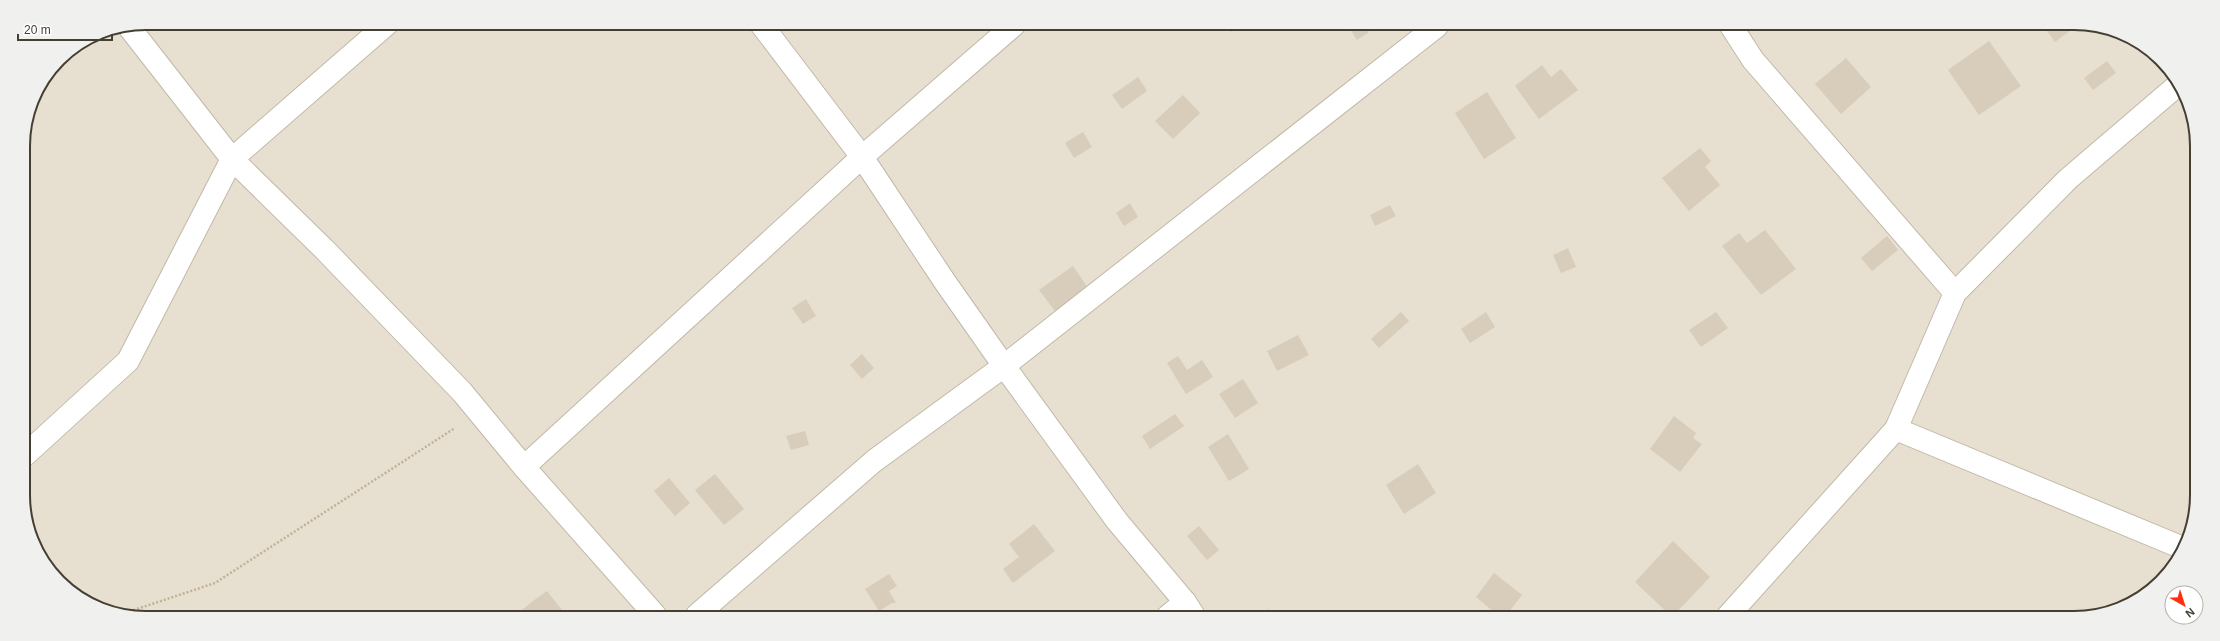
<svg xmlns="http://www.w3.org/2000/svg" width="2220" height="641" font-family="Helvetica,sans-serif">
	<rect width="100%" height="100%" fill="#f3eee2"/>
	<!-- residential -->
	<polygon fill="#e7e0d0" points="146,23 2105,27 2161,59 2184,92 2195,122 2193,526 2176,563 2149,592 2114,611 2082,618 115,614 84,601 54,576 25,519 23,138 32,99 59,59 99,32"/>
	<!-- building -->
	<g fill="#d8ccba">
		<polygon points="1227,25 1241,25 1231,32"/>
		<polygon points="1348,26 1365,26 1369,32 1357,40"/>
		<polygon points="2044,27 2075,27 2055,42"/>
		<polygon points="1989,41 2021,86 1979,115 1948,70"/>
		<polygon points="1846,58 1871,87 1841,114 1815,84"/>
		<polygon points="2107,61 2116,73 2093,90 2084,78"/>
		<polygon points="1542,65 1551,77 1561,69 1578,90 1539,119 1515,86"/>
		<polygon points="1138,77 1147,91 1122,109 1112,95"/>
		<polygon points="1487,92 1516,138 1484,159 1455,113"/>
		<polygon points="1183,95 1200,113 1173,139 1155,121"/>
		<polygon points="1083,132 1092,147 1074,158 1065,143"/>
		<polygon points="1700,148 1711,161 1705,167 1720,185 1689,211 1662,178"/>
		<polygon points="1130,203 1138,217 1124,226 1116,213"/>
		<polygon points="1390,205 1396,216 1375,226 1370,215"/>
		<polygon points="1765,230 1796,269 1761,295 1722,246 1739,233 1747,243"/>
		<polygon points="1887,236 1898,250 1872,271 1861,258"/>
		<polygon points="1568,248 1576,267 1561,273 1553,255"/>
		<polygon points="1073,266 1088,288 1055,311 1039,290"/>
		<polygon points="806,299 816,316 803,324 792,308"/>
		<polygon points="1401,312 1409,321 1379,348 1371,339"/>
		<polygon points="1486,312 1495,327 1470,343 1461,329"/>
		<polygon points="1716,312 1728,328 1701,347 1689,330"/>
		<polygon points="1298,335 1309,355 1277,371 1267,351"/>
		<polygon points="862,354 874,368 862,379 850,365"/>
		<polygon points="1178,356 1187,370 1202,360 1213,377 1186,394 1167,363"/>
		<polygon points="1243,379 1258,403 1235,418 1219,394"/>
		<polygon points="1175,414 1184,426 1150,449 1142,436"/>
		<polygon points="1674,416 1696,433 1693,438 1702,444 1680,472 1650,449"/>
		<polygon points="805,431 809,445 791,450 786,436"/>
		<polygon points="1228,434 1249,469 1229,481 1208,447"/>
		<polygon points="1418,464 1436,493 1404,514 1386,485"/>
		<polygon points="715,474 744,509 724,525 695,490"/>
		<polygon points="669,478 690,503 675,516 654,491"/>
		<polygon points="1034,524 1055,551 1013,583 1003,569 1019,557 1009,544"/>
		<polygon points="1199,526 1219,550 1207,560 1187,536"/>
		<polygon points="1673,541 1710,577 1672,617 1635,582"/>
		<polygon points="1494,573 1522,595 1505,617 1500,617 1476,597"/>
		<polygon points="889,574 897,586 889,591 896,603 892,603 879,611 865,589"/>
		<polygon points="547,591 566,615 516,615 533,601"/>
		<polygon points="1268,609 1274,616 1260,616"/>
	</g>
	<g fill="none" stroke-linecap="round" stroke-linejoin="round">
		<defs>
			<g id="street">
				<polyline points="761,24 862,157 945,282 1004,366 1117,521 1185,602 1194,616"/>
				<polyline points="1731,26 1753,60 1955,293"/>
				<polyline points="129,27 232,159 324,249 462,392 524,467 655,615"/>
				<polyline points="1896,429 2183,548"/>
				<polyline points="25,455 128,361 232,159 387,24"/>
				<polyline points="524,467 862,157 1014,25"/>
				<polyline points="697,615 874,461 1004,366 1437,26"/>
				<polyline points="1168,616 1185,602"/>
				<polyline points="1727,617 1896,429 1955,293 2068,179 2179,84"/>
			</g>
		</defs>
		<!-- street casing -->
		<use href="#street" stroke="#c2b8a7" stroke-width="24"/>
		<!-- path -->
		<polyline stroke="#c2b194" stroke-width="2.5" stroke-dasharray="2 2" stroke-linecap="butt" points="122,614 215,583 455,428"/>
		<!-- street -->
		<use href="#street" stroke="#fff" stroke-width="22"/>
	</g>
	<!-- crop -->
	<path d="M0 0H2220V641H0ZM146 30H2074A116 116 0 0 1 2190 146V495A116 116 0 0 1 2074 611H146A116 116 0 0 1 30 495V146A116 116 0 0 1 146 30Z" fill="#f0f0ef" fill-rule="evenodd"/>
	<path fill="none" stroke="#453e32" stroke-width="2" d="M146 30H2074A116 116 0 0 1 2190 146V495A116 116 0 0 1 2074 611H146A116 116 0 0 1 30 495V146A116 116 0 0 1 146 30Z"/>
	<!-- north arrow -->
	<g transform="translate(2184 605) rotate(141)"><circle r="19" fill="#ffffff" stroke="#b5b2ad"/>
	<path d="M0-3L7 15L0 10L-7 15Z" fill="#ff300d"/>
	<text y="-6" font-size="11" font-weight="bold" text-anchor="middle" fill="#453e32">N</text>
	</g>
	<!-- scale -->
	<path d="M18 34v6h94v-6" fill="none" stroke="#453e32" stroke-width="2"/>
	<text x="24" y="34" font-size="12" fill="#453e32" stroke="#ffffff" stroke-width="3" paint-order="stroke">20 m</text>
</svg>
